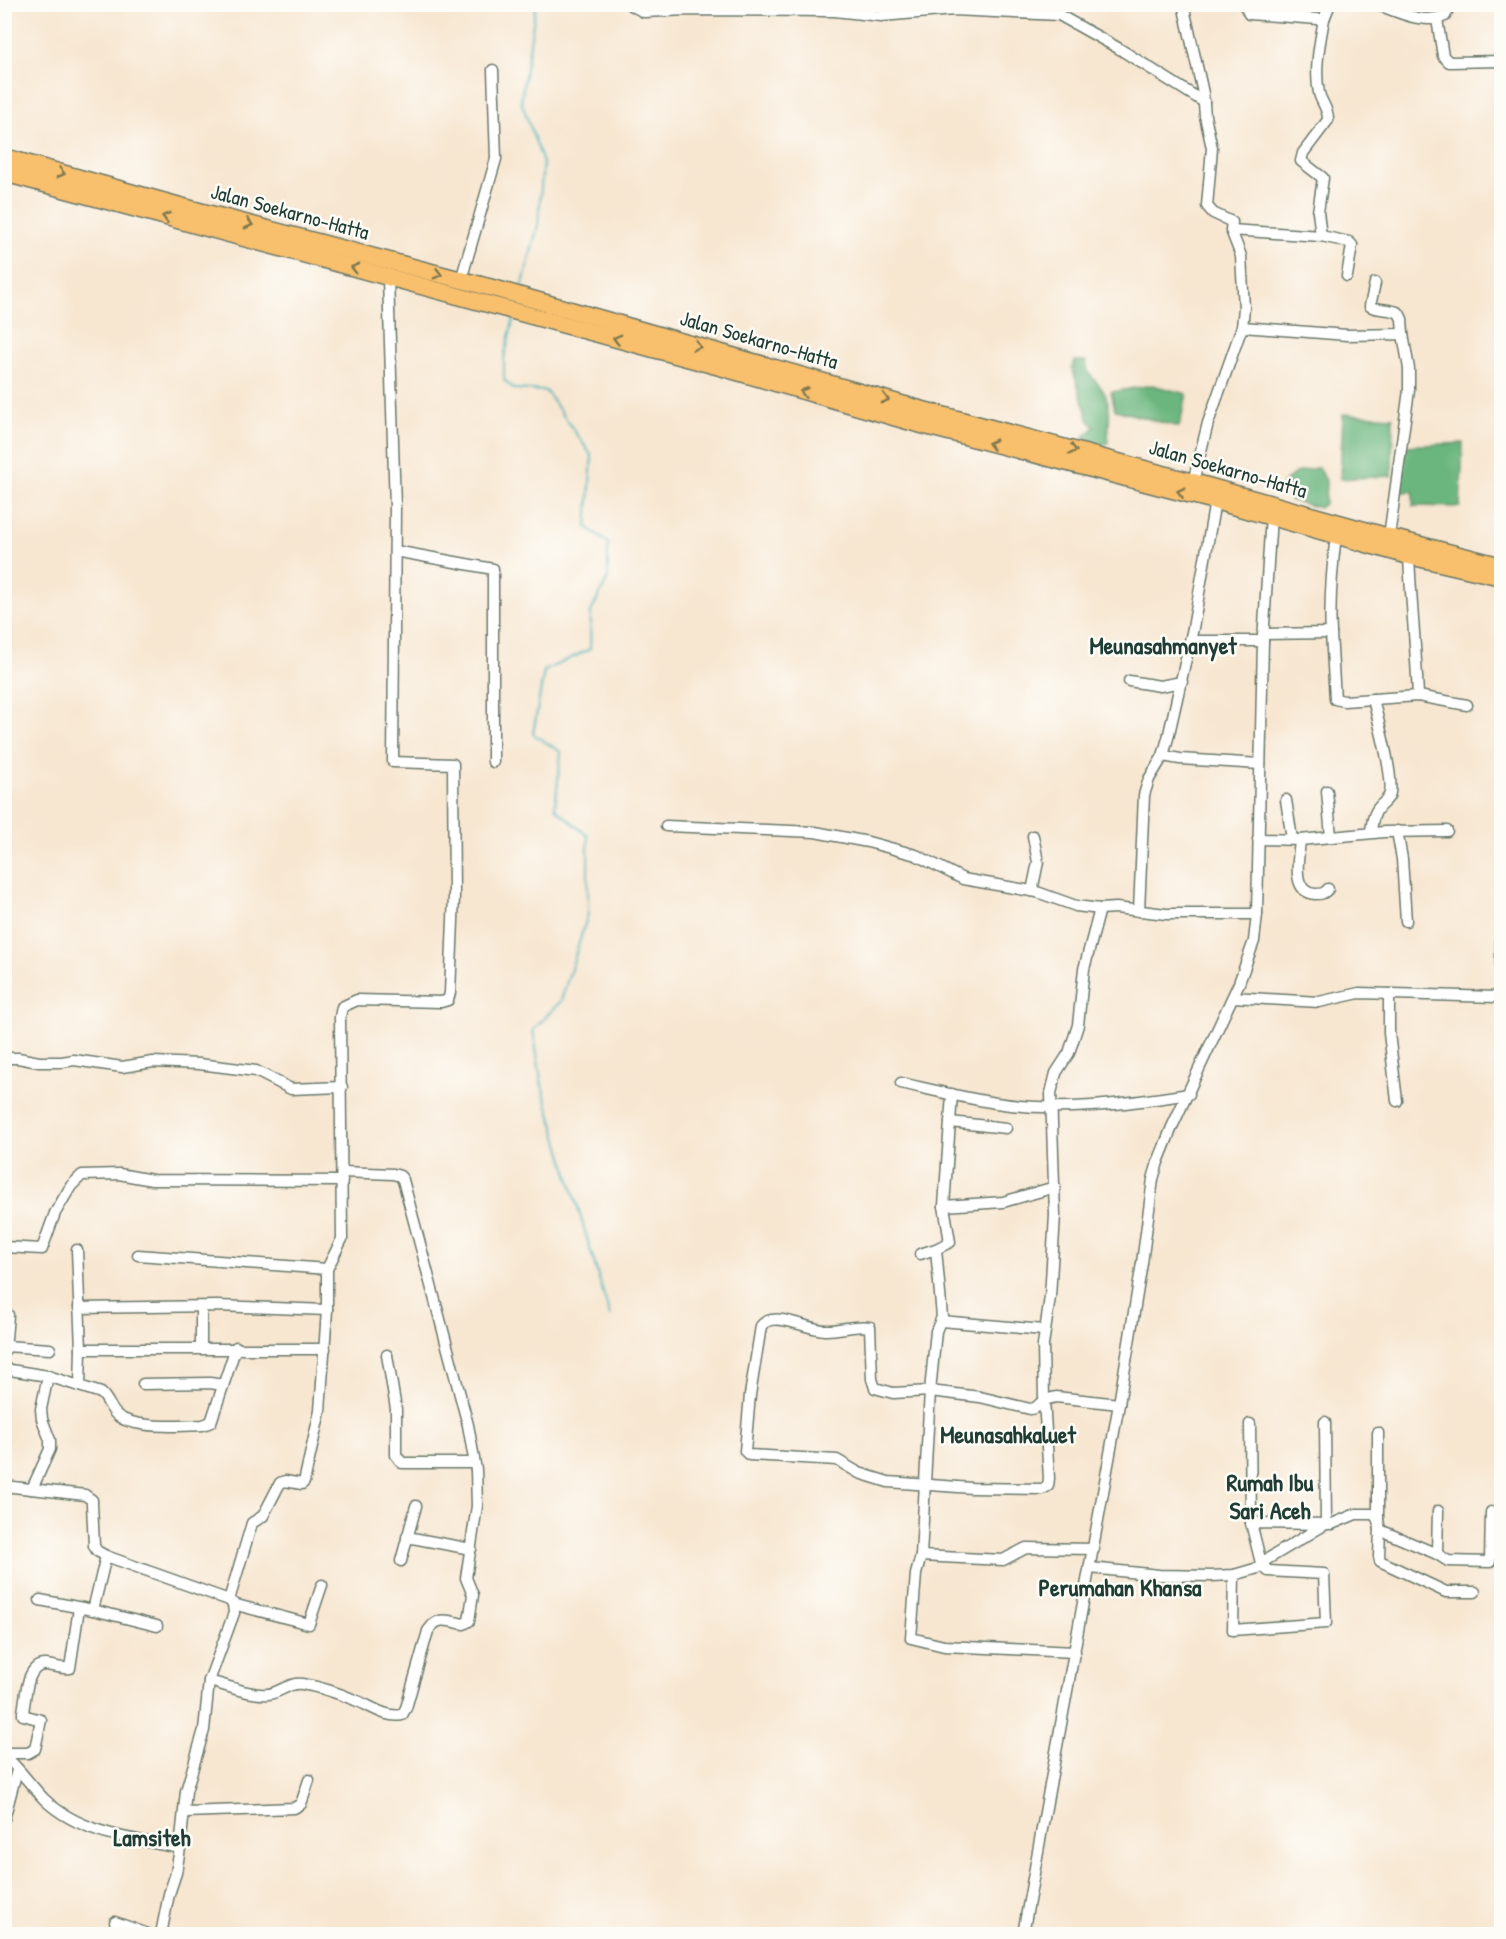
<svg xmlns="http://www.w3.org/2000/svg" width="1506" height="1939" font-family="'Patrick Hand',sans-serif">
	<rect width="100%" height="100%" fill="#fdfcf7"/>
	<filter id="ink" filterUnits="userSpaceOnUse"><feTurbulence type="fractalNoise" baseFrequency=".0167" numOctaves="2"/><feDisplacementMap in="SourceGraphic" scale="12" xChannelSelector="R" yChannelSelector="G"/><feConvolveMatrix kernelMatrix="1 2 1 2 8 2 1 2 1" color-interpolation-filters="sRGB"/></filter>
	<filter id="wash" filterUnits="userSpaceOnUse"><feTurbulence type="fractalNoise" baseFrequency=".008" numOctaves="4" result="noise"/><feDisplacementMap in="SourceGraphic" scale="24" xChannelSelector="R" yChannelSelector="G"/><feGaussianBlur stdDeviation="1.35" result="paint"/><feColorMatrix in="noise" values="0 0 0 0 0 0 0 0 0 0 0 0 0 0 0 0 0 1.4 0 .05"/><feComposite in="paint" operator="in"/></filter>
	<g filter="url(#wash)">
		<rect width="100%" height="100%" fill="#f7e6d0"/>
		<!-- forest -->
		<g fill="#6ab67e" stroke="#447a59" stroke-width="1.5">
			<path d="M1075,361H1086C1086,377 1097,379 1104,392C1113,409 1108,425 1108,443C1096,446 1091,449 1082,438L1095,427L1089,421L1072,368Z"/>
			<polygon points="1152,385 1187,394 1179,427 1115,410 1111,392"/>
			<polygon points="1343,414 1393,417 1392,476 1340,479"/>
			<polygon points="1463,443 1460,507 1413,506 1413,491 1396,493 1403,446"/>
			<polygon points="1319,467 1326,481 1325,503 1319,508 1290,500 1282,484 1295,473"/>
		</g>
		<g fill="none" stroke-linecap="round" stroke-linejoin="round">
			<!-- stream -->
			<g stroke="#3daeb6" stroke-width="2">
				<polyline points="522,288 538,225 543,163 521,101 536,4"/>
				<polyline points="514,317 504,358 504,380 514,389 546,391 592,456 587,527 608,543 608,578 591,612 590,649 544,671 533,734 561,752 555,808 588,836 588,914 561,1001 533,1030 542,1086 610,1316"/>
			</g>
		</g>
	</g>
	<g filter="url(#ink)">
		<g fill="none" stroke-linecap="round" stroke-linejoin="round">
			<defs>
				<g id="minor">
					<polyline points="629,4 644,12 687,10 834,11 881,16 954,10 1059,15 1118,48 1204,102"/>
					<polyline points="1183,4 1203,93 1205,116 1212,148 1207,206 1213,213 1232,222 1231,230 1241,256 1244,308 1242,327 1208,423 1193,482"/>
					<polyline points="1244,4 1249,14 1318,19 1324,19 1330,4"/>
					<path d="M1376,4C1398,12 1422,25 1445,16L1451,4"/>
					<path d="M1324,19C1320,42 1314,69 1319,93C1321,102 1329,110 1328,120L1303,153L1301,161L1323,178L1318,212L1321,236L1349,242L1352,245L1347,276"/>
					<polyline points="1437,19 1443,56 1449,62 1502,61"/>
					<polyline points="1231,230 1321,236"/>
					<polyline points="461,280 496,159 493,70"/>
					<path d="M1375,283L1370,306C1379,311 1390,308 1399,313L1402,319L1403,334"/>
					<polyline points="1242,327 1347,335 1403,334 1409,369 1409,390 1389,537"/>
					<polyline points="395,551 493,569 493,762"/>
					<path d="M1409,556C1411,603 1416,649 1418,696"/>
					<polyline points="1331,633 1335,699 1344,701 1418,696 1467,705"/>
					<path d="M1263,634L1331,633C1329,600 1332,568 1336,535"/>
					<polyline points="1190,641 1263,641"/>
					<polyline points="1129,681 1160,686 1182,682"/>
					<polyline points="1163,756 1180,759 1260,764"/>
					<polyline points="1327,791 1331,837"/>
					<polyline points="1286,800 1292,839"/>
					<polyline points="666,826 815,832 868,842 916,855 963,879 1037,892 1076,906 1100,909 1116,908 1166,914 1257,914"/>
					<polyline points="1397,831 1402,859 1406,921"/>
					<path d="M1371,832C1372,823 1373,813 1380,806C1383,803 1387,800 1389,796C1396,782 1377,717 1373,699"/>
					<polyline points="1258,839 1300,840 1384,832 1447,831"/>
					<path d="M1300,840C1299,857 1290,892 1315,894C1321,894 1324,894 1328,889"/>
					<polyline points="1032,891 1038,862 1033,836"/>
					<path d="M1100,909L1084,969L1078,1025L1069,1053L1056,1073L1051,1093L1055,1215L1050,1297L1043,1345L1044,1400L1035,1408L1030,1409L980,1397L930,1391L893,1393L875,1388L872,1379L870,1327C856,1324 839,1331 824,1330C806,1329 774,1310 761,1326L750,1395L745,1451L749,1455L837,1460L859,1473L888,1482L972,1488L1042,1489L1048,1486L1049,1478L1044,1400L1056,1397L1119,1404"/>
					<polyline points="1139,911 1144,795 1149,779 1163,756 1168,738 1193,628 1215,501"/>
					<polyline points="1389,994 1389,1033 1397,1101"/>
					<polyline points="1233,997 1319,1002 1359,993 1496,997 1500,995 1501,989 1501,936"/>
					<polyline points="4,1058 18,1058 39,1062 62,1062 74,1060 122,1067 153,1062 199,1064 256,1071 291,1089 342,1087"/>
					<path d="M901,1083C932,1090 964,1098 996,1103C1059,1113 1125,1104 1189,1094"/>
					<polyline points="952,1094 944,1206 1003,1202 1055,1187"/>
					<polyline points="950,1122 1006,1128"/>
					<polyline points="4,1247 42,1249 55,1213 71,1186 82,1175 119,1174 152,1180 342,1181"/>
					<polyline points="936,1249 942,1317 936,1331 930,1391 921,1556 1003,1560 1026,1548 1094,1549"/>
					<polyline points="77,1250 81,1349 80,1386"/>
					<polyline points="920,1254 936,1249 950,1242 944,1206"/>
					<polyline points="138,1255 327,1269"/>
					<polyline points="79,1308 217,1306 327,1310"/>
					<polyline points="941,1321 1044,1330"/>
					<polyline points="5,1346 50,1349"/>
					<polyline points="201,1348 201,1307"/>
					<polyline points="81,1349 325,1349"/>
					<polyline points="5,1350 8,1315"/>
					<polyline points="387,1355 396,1409 396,1455 402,1463 474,1463"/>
					<path d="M4,1369L48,1376L101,1393C109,1400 110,1410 118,1416C135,1429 182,1426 203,1425L211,1422L236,1347"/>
					<polyline points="143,1384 210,1383 223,1385"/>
					<polyline points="1325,1422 1326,1524"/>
					<polyline points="1250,1424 1251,1523"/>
					<polyline points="4,1486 85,1495 92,1500 92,1504 94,1546 97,1551 106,1556 229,1600 252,1523 263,1516 280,1483 285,1481 302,1484 304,1482 320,1411 327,1310 327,1269 342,1239 340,1017 342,1007 357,1000 441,1002 448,1000 450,993 454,896 453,764 393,762 395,508 388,277"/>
					<polyline points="32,1489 50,1449 50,1440 42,1419 41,1409 48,1376"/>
					<polyline points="1378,1520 1378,1433"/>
					<polyline points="1380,1530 1437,1554 1448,1561 1490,1562 1491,1512"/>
					<polyline points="407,1537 471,1549"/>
					<polyline points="1437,1554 1438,1511"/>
					<polyline points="921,1556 916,1574 911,1638 944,1646 1075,1652"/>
					<polyline points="401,1561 416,1506"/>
					<polyline points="1090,1568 1159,1575 1211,1576 1234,1575 1258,1568 1261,1563 1251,1523 1332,1524 1356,1514 1374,1514 1378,1520 1380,1530 1379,1556 1380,1561 1446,1592 1475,1592"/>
					<polyline points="1234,1575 1233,1630 1326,1623 1324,1574 1268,1571 1261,1563 1326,1524"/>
					<polyline points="40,1600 93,1610 106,1556"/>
					<polyline points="233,1604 309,1624 322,1585"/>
					<polyline points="93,1610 157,1626"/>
					<path d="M209,1681C226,1685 251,1696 268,1694C280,1693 289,1682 302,1684C320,1687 338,1693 355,1700C371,1706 385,1718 402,1715L406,1708L428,1631C438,1615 448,1621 464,1624L469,1621L473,1595L466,1578L477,1506L476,1470L468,1425L403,1180L400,1176L393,1174L342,1172"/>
					<path d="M4,1753H28L35,1749L41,1720L23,1715V1712C26,1697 26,1663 46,1665C54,1666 62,1669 70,1668L79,1608"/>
					<path d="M4,1755C19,1768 31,1786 45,1800C81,1834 134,1839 180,1848L176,1873L169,1894L161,1934"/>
					<polyline points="185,1812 294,1808 301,1804 309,1780"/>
					<polyline points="4,1819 17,1770"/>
					<polyline points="180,1848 186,1791 204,1730 209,1681 234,1613 233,1604 229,1600"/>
					<polyline points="115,1922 148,1934"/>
					<polyline points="1023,1934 1119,1404 1142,1263 1153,1179 1158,1162 1172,1127 1239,983 1254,941 1257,914 1263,641 1271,516"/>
				</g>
				<g id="trunk">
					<polyline points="4,157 180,206 500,290 912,407 1193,482 1389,537 1502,566"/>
					<polyline points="4,173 720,367 918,424 1215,501 1409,556 1501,577"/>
				</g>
			</defs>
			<!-- minor casing -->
			<use href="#minor" stroke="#6b786b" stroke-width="13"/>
			<!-- trunk casing -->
			<use href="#trunk" stroke="#6b786b" stroke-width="19"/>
			<!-- minor -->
			<use href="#minor" stroke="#fff" stroke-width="10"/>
			<!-- trunk -->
			<use href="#trunk" stroke="#f8bf6c" stroke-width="16"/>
		</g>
		<!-- one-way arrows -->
		<defs><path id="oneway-chevron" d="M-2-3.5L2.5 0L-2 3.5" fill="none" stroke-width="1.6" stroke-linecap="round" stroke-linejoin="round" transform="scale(1.5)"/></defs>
		<g stroke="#81784d">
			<use href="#oneway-chevron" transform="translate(61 173) rotate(15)"/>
			<use href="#oneway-chevron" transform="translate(166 217) rotate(-165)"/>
			<use href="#oneway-chevron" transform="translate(249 224) rotate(15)"/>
			<use href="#oneway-chevron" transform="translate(355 268) rotate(-165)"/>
			<use href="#oneway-chevron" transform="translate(438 274) rotate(15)"/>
			<use href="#oneway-chevron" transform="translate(617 339) rotate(-165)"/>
			<use href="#oneway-chevron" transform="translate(697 346) rotate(16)"/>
			<use href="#oneway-chevron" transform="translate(804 392) rotate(-164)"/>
			<use href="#oneway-chevron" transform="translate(885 399) rotate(15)"/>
			<use href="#oneway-chevron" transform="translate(992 444) rotate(-165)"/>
			<use href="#oneway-chevron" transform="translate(1073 450) rotate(15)"/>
			<use href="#oneway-chevron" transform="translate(1181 492) rotate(-166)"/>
		</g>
	</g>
	<g text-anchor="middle" stroke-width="5" stroke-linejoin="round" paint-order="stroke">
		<!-- street labels -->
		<g font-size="21" fill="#1f3d34" stroke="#fdfcf7">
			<text transform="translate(290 212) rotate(15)" y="7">Jalan Soekarno-Hatta</text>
			<text transform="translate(759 340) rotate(16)" y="7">Jalan Soekarno-Hatta</text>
			<text transform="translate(1228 469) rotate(16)" y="7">Jalan Soekarno-Hatta</text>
		</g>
		<!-- quarter labels -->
		<g font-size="24" font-weight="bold" fill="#1f3d34" stroke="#fdfcf7">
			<text x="1163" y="654">Meunasahmanyet</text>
			<text x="1008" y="1443">Meunasahkaluet</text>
			<text x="1270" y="1491">Rumah Ibu<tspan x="1270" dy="28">Sari Aceh</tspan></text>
			<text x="1120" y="1596">Perumahan Khansa</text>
			<text x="152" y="1846">Lamsiteh</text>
		</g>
	</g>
	<!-- margin -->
	<rect width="1506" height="1939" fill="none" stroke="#fdfcf7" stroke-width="24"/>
</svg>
